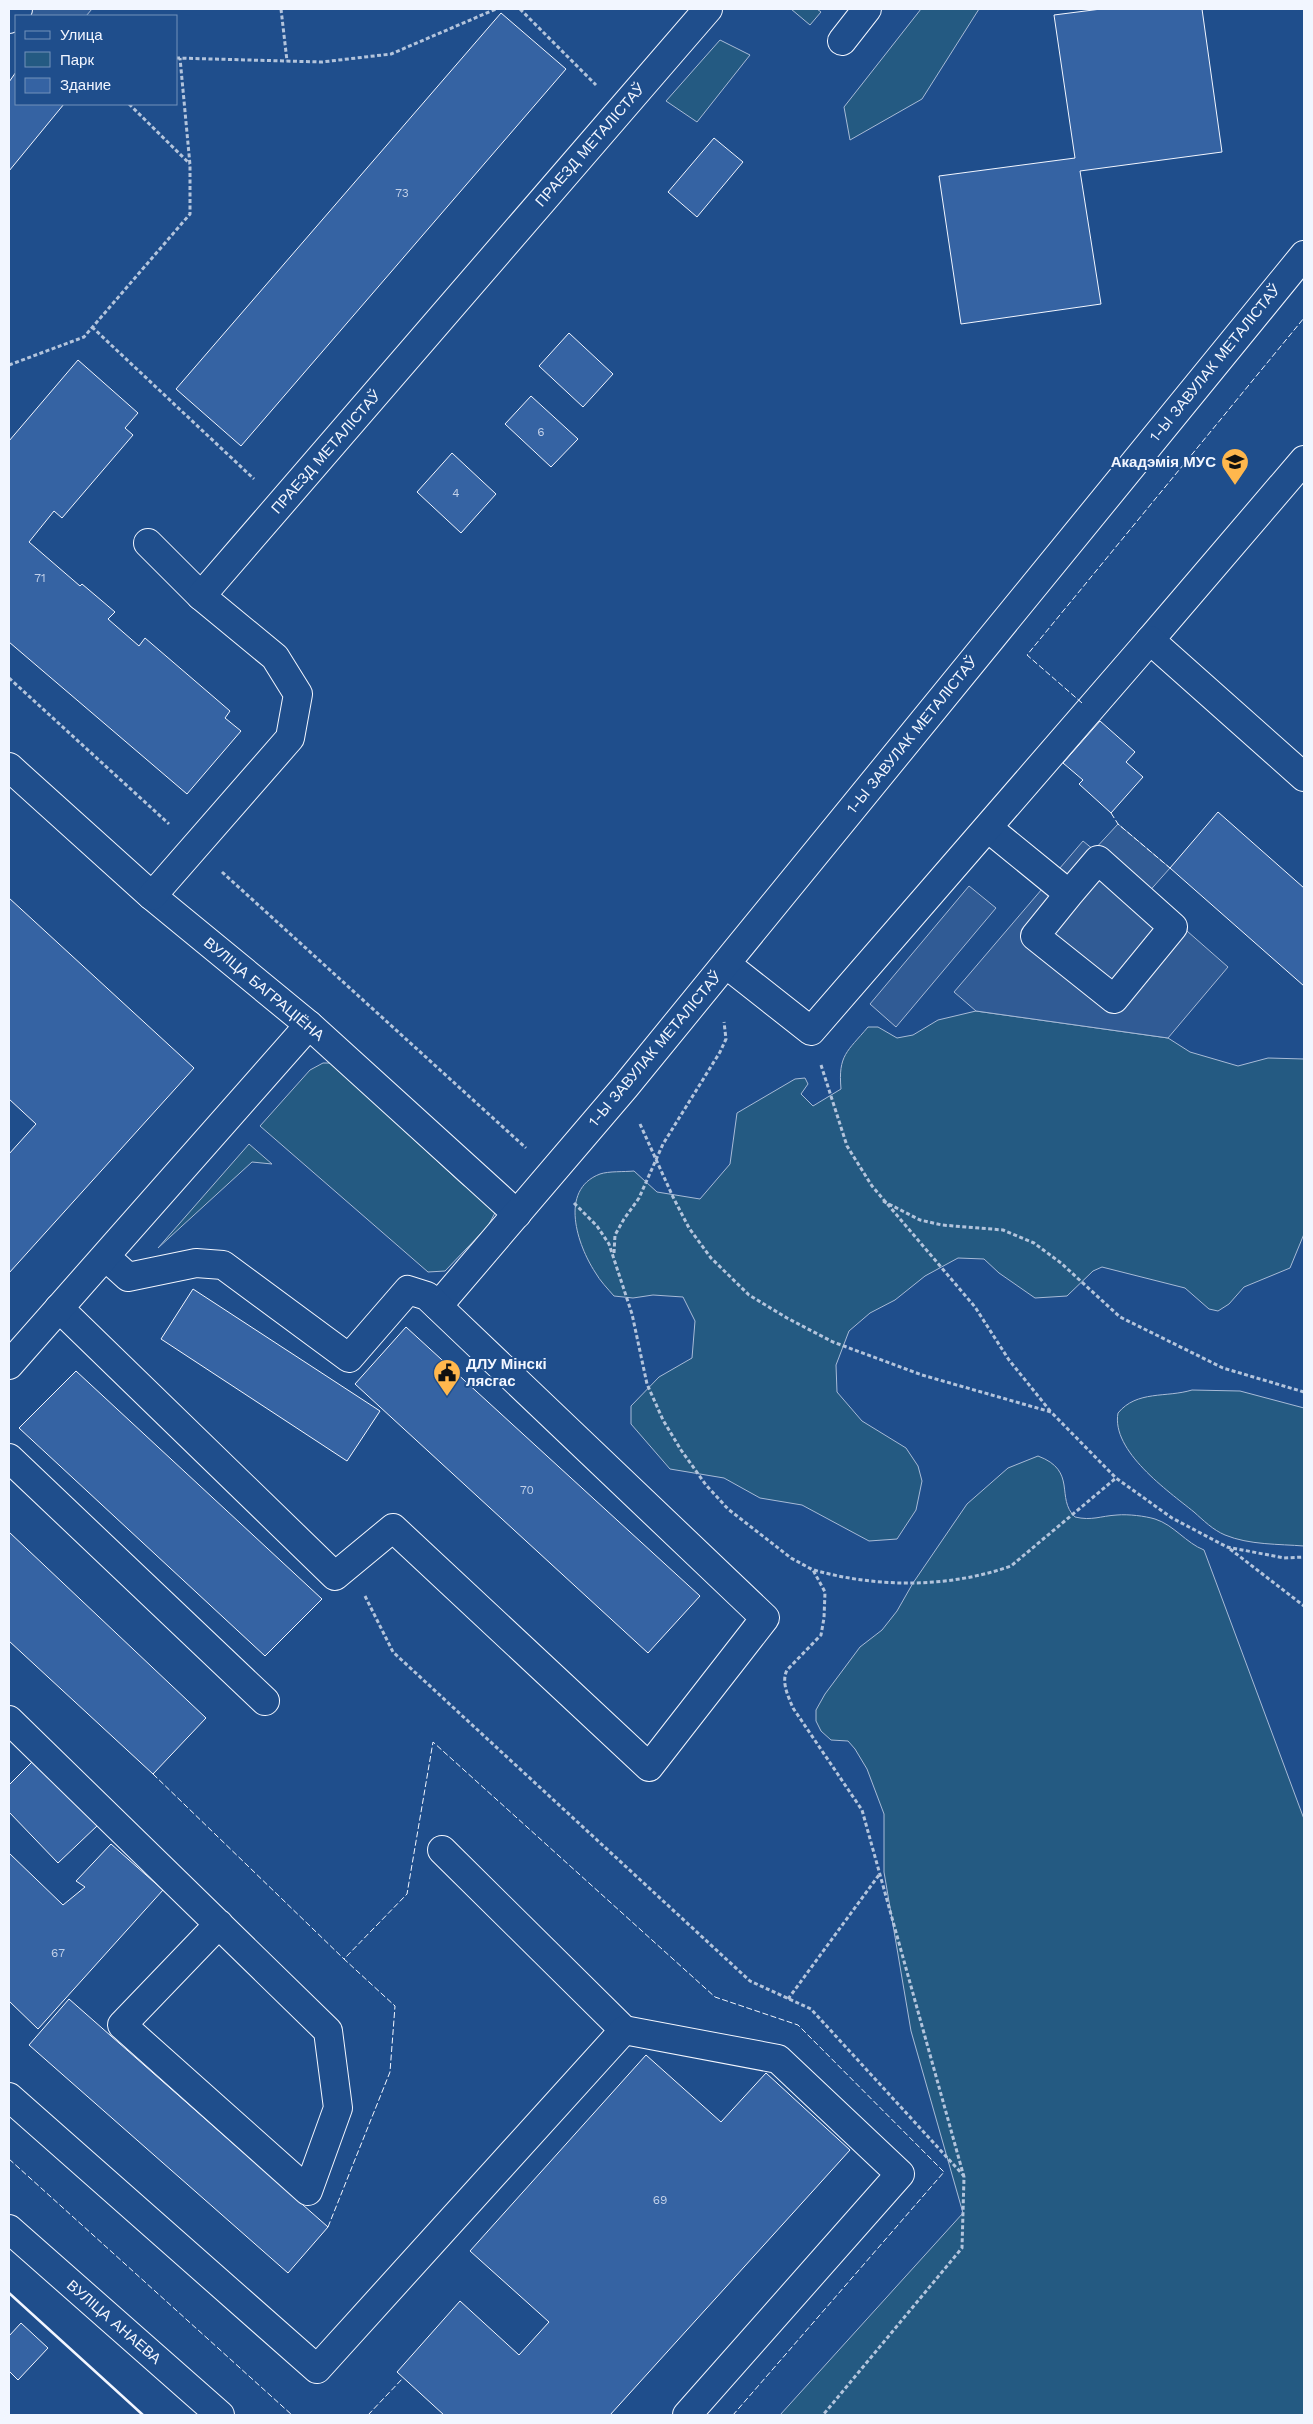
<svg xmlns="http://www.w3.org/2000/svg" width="1313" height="2424" font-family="'Work Sans',sans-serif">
	<rect width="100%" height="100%" fill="#1f4e8c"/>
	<!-- green -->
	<g fill="#245a82" stroke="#a8bbd7">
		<polygon points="791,9 817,9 821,12 810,25"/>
		<polygon points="921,9 979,9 922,99 850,140 844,107"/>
		<polygon points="720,40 750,55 697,122 666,101"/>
		<path d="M976,1011L1168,1038L1190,1052L1238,1066L1268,1058L1304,1059V1234L1290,1268L1244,1287L1229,1304L1218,1311L1209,1309L1185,1288L1102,1267L1093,1271L1067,1296L1035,1298L999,1273L984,1259L958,1258L925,1276L895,1300L870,1313L849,1331L836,1365L837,1392L862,1421L906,1448L918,1466L922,1481L916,1510L897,1539L869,1541L802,1505L760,1498L724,1478L670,1469L631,1424V1406L659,1377L692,1358L695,1321L683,1297L653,1295L633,1298L614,1296C608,1289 600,1281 595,1272C578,1246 558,1190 600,1174C609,1171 624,1172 634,1171L657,1192L700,1199L730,1164L737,1113L795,1079L805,1078L808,1084L801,1094L813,1106L841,1089C838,1055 847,1052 868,1027H878L897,1038L913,1035L938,1020Z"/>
		<polygon points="323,1063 331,1063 462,1184 485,1200 496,1211 488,1226 445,1271 428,1272 260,1126 310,1070"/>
		<polygon points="249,1144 272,1164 252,1162 158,1248"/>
		<path d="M1192,1390L1240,1391L1304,1408V1546C1279,1544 1249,1545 1225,1535C1213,1530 1203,1520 1194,1512C1168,1491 1111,1451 1118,1413C1137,1390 1166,1398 1192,1390Z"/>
		<path d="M1038,1456C1078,1471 1055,1498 1075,1517C1092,1521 1100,1516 1117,1515C1128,1514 1145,1516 1155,1519C1174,1525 1186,1543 1204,1550L1304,1819V2415H780L963,2213L911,2031L884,1872V1814L867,1769L855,1749L848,1741L831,1740L821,1731L816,1721V1710L825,1694L860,1647L882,1630L897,1611L913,1583L967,1504L1008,1468Z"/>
	</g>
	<!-- parking -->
	<g fill="#305b95" stroke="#a8bbd7">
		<polygon points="9,9 92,9 86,16 16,16"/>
		<polygon points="1118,824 1170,868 1146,895 1228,967 1168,1038 976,1011 954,992 1083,841 1094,850"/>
		<polygon points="969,886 996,908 896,1027 870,1004"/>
	</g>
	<!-- building -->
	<g fill="#3563a3" stroke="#f2f6ff">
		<polygon points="1101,9 1202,9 1222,152 1080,171 1101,304 961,324 939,176 1075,158 1054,15"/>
		<polygon points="501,13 566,69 241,446 176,389"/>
		<polygon points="16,72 16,104 64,104 9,171 9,82"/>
		<polygon points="714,138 743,162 697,217 668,192"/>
		<polygon points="569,333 613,374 583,407 539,366"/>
		<polygon points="78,360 138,413 125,428 133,435 62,518 54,511 29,542 80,586 82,584 115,612 108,619 139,646 145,638 230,711 225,718 241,731 187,794 9,642 9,441"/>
		<polygon points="531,396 578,439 551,467 505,424"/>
		<polygon points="452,453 496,494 461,533 417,492"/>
		<polygon points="1100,721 1135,752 1126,762 1143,777 1111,813 1079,784 1083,780 1063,763"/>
		<polygon points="1218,812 1304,888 1304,986 1170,868"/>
		<polygon points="9,898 194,1068 9,1273 9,1154 36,1124 9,1099"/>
		<polygon points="193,1289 380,1411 347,1461 161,1339"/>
		<polygon points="406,1327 700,1596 648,1653 355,1384"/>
		<polygon points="76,1371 322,1599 265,1656 19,1428"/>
		<polygon points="9,1532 206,1718 153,1774 9,1641"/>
		<polygon points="35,1759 98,1825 58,1863 9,1812 9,1785"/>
		<polygon points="111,1844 163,1890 38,2029 9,2001 9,1853 63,1905 85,1887 76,1881"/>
		<polygon points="69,1999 328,2227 288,2273 29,2045"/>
		<polygon points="646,2055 721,2122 766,2073 850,2150 610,2415 444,2415 397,2372 460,2301 519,2355 549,2322 470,2251"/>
		<polygon points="21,2323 48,2348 18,2380 9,2371 9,2336"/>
	</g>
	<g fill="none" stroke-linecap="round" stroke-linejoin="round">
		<defs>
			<g id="minor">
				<polyline points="9,19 18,9"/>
				<polyline points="842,41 867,9"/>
				<polyline points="148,543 201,596"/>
				<polyline points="1150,640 1304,460"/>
				<polyline points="9,767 152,896 309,1025 517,1214"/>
				<polyline points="988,828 1069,894 1035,936 1114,999 1173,927 1098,860 1069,894"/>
				<polyline points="152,896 290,738 298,694 275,657 201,596 708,9"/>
				<polyline points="726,964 811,1031 1150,640 1304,777"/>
				<polyline points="438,1306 625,1087 1304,255"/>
				<polyline points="59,1308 335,1576 393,1528 649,1767 765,1618 427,1296 408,1290 349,1358 223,1265 196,1263 128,1277 106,1257"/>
				<polyline points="9,1365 309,1025"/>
				<polyline points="9,1458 265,1701"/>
				<polyline points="9,1720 328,2031 338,2108 308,2191 122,2025 219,1924"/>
				<polyline points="442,1850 624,2030"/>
				<polyline points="9,2097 317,2369 624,2030 778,2059 900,2174 687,2415"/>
				<polyline points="9,2229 220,2415"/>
			</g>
		</defs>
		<!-- minor casing -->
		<use href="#minor" stroke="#f2f6ff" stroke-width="30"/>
		<!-- path -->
		<g stroke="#b3c4dc" stroke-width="3" stroke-dasharray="4 2.5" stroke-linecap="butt">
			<polyline points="281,9 287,61"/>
			<polyline points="520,9 596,85"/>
			<polyline points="176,58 322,62 391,54 496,9"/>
			<polyline points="129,104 190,164"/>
			<polyline points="92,327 254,479"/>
			<polyline points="9,365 84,337 190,214 190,165 180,58"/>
			<polyline points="9,678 169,824"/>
			<polyline points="222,872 526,1148"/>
			<polyline points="821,1065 847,1146 872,1186 975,1307 1009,1360 1051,1412"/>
			<polyline points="640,1124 673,1197 689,1228 711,1258 749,1295 787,1318 833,1342 922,1375 1051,1412 1116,1478 1172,1518 1227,1547 1284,1558 1304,1557"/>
			<polyline points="883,1201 920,1220 942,1225 1003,1230 1034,1243 1061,1263 1120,1317 1223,1368 1304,1392"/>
			<path d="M574,1203L597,1226L609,1244L632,1314L647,1384L663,1420L681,1450L706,1485L728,1509L791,1558L813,1570L825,1592L824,1618L821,1635L787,1670C781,1682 788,1696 793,1708L862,1810L964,2177L962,2248L823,2415"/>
			<polyline points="614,1253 615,1235 624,1219 639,1198 663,1144 720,1052 726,1039 724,1022"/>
			<polyline points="1230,1549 1304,1606"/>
			<path d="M814,1570C877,1588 949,1588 1011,1566L1116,1478"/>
			<polyline points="365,1596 393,1652 750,1981 811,2009 964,2176"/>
			<polyline points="788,1999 879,1875"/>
		</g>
		<!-- minor -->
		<use href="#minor" stroke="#1f4e8c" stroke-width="28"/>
		<!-- fence -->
		<g stroke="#f2f6ff" stroke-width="1" stroke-dasharray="6 2.5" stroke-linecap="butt">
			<polyline points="1082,703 1027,655 1304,318"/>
			<polyline points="1111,813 1118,824 1170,868"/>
			<polyline points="153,1774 344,1959"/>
			<polyline points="9,2159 292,2415"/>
			<polyline points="328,2227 390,2072 395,2006 344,1959 407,1894 433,1742 715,1997 798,2025 944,2172 733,2415"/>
			<polyline points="368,2415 403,2378"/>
		</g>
		<!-- wall -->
		<polyline stroke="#f2f6ff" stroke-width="2.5" points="9,2293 143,2415"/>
	</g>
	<!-- icons -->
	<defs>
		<symbol id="university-pin" viewBox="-11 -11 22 30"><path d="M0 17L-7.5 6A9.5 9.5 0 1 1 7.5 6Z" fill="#ffb74d" stroke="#1f4e8c"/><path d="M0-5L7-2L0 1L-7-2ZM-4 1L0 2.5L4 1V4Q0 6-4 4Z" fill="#111"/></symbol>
		<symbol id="civic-pin" viewBox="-11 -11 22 30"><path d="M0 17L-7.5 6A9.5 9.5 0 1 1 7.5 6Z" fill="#ffb74d" stroke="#1f4e8c"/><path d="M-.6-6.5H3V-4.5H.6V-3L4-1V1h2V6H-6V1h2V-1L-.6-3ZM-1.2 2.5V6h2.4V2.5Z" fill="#111"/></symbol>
	</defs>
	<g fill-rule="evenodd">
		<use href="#university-pin" x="1219" y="446" width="32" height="43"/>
		<use href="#civic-pin" x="431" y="1357" width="32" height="43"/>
	</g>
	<g text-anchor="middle" stroke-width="4" stroke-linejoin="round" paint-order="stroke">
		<!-- number labels -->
		<g font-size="12" fill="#c3d1e8">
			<text x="402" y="197">73</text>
			<text x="541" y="436">6</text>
			<text x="456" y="497">4</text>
			<text x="40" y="582">71</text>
			<text x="527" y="1494">70</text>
			<text x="58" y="1957">67</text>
			<text x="660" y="2204">69</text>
		</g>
		<!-- street labels -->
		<g font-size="15" fill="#f2f6ff" stroke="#1f4e8c">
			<text transform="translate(590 145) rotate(-49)" y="5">ПРАЕЗД МЕТАЛІСТАЎ</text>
			<text transform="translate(1215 363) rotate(-51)" y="5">1-Ы ЗАВУЛАК МЕТАЛІСТАЎ</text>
			<text transform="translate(326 452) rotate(-49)" y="5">ПРАЕЗД МЕТАЛІСТАЎ</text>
			<text transform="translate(912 735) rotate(-51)" y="5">1-Ы ЗАВУЛАК МЕТАЛІСТАЎ</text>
			<text transform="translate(264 989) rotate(40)" y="5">ВУЛІЦА БАГРАЦІЁНА</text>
			<text transform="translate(655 1049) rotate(-50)" y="5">1-Ы ЗАВУЛАК МЕТАЛІСТАЎ</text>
			<text transform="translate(114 2322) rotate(41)" y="5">ВУЛІЦА АНАЕВА</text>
		</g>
		<!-- poi labels -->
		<g font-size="15" font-weight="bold" fill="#f2f6ff" stroke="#1f4e8c" text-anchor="end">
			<text x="1216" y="467">Акадэмія МУС</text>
			<text x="466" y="1369" text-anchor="start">ДЛУ Мінскі<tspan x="466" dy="17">лясгас</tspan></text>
		</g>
	</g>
	<!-- border -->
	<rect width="1313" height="2424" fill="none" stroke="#f2f6ff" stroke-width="20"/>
	<!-- legend -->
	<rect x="15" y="15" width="162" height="90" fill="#1f4e8c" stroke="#7391ba"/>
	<rect x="25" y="31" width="25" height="8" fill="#1f4e8c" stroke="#7391ba"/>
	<text x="60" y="40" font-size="15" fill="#f2f6ff">Улица</text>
	<rect x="25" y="52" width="25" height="15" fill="#245a82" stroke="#7391ba"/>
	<text x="60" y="65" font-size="15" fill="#f2f6ff">Парк</text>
	<rect x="25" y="78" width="25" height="15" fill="#3563a3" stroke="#7391ba"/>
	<text x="60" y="90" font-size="15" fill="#f2f6ff">Здание</text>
</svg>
